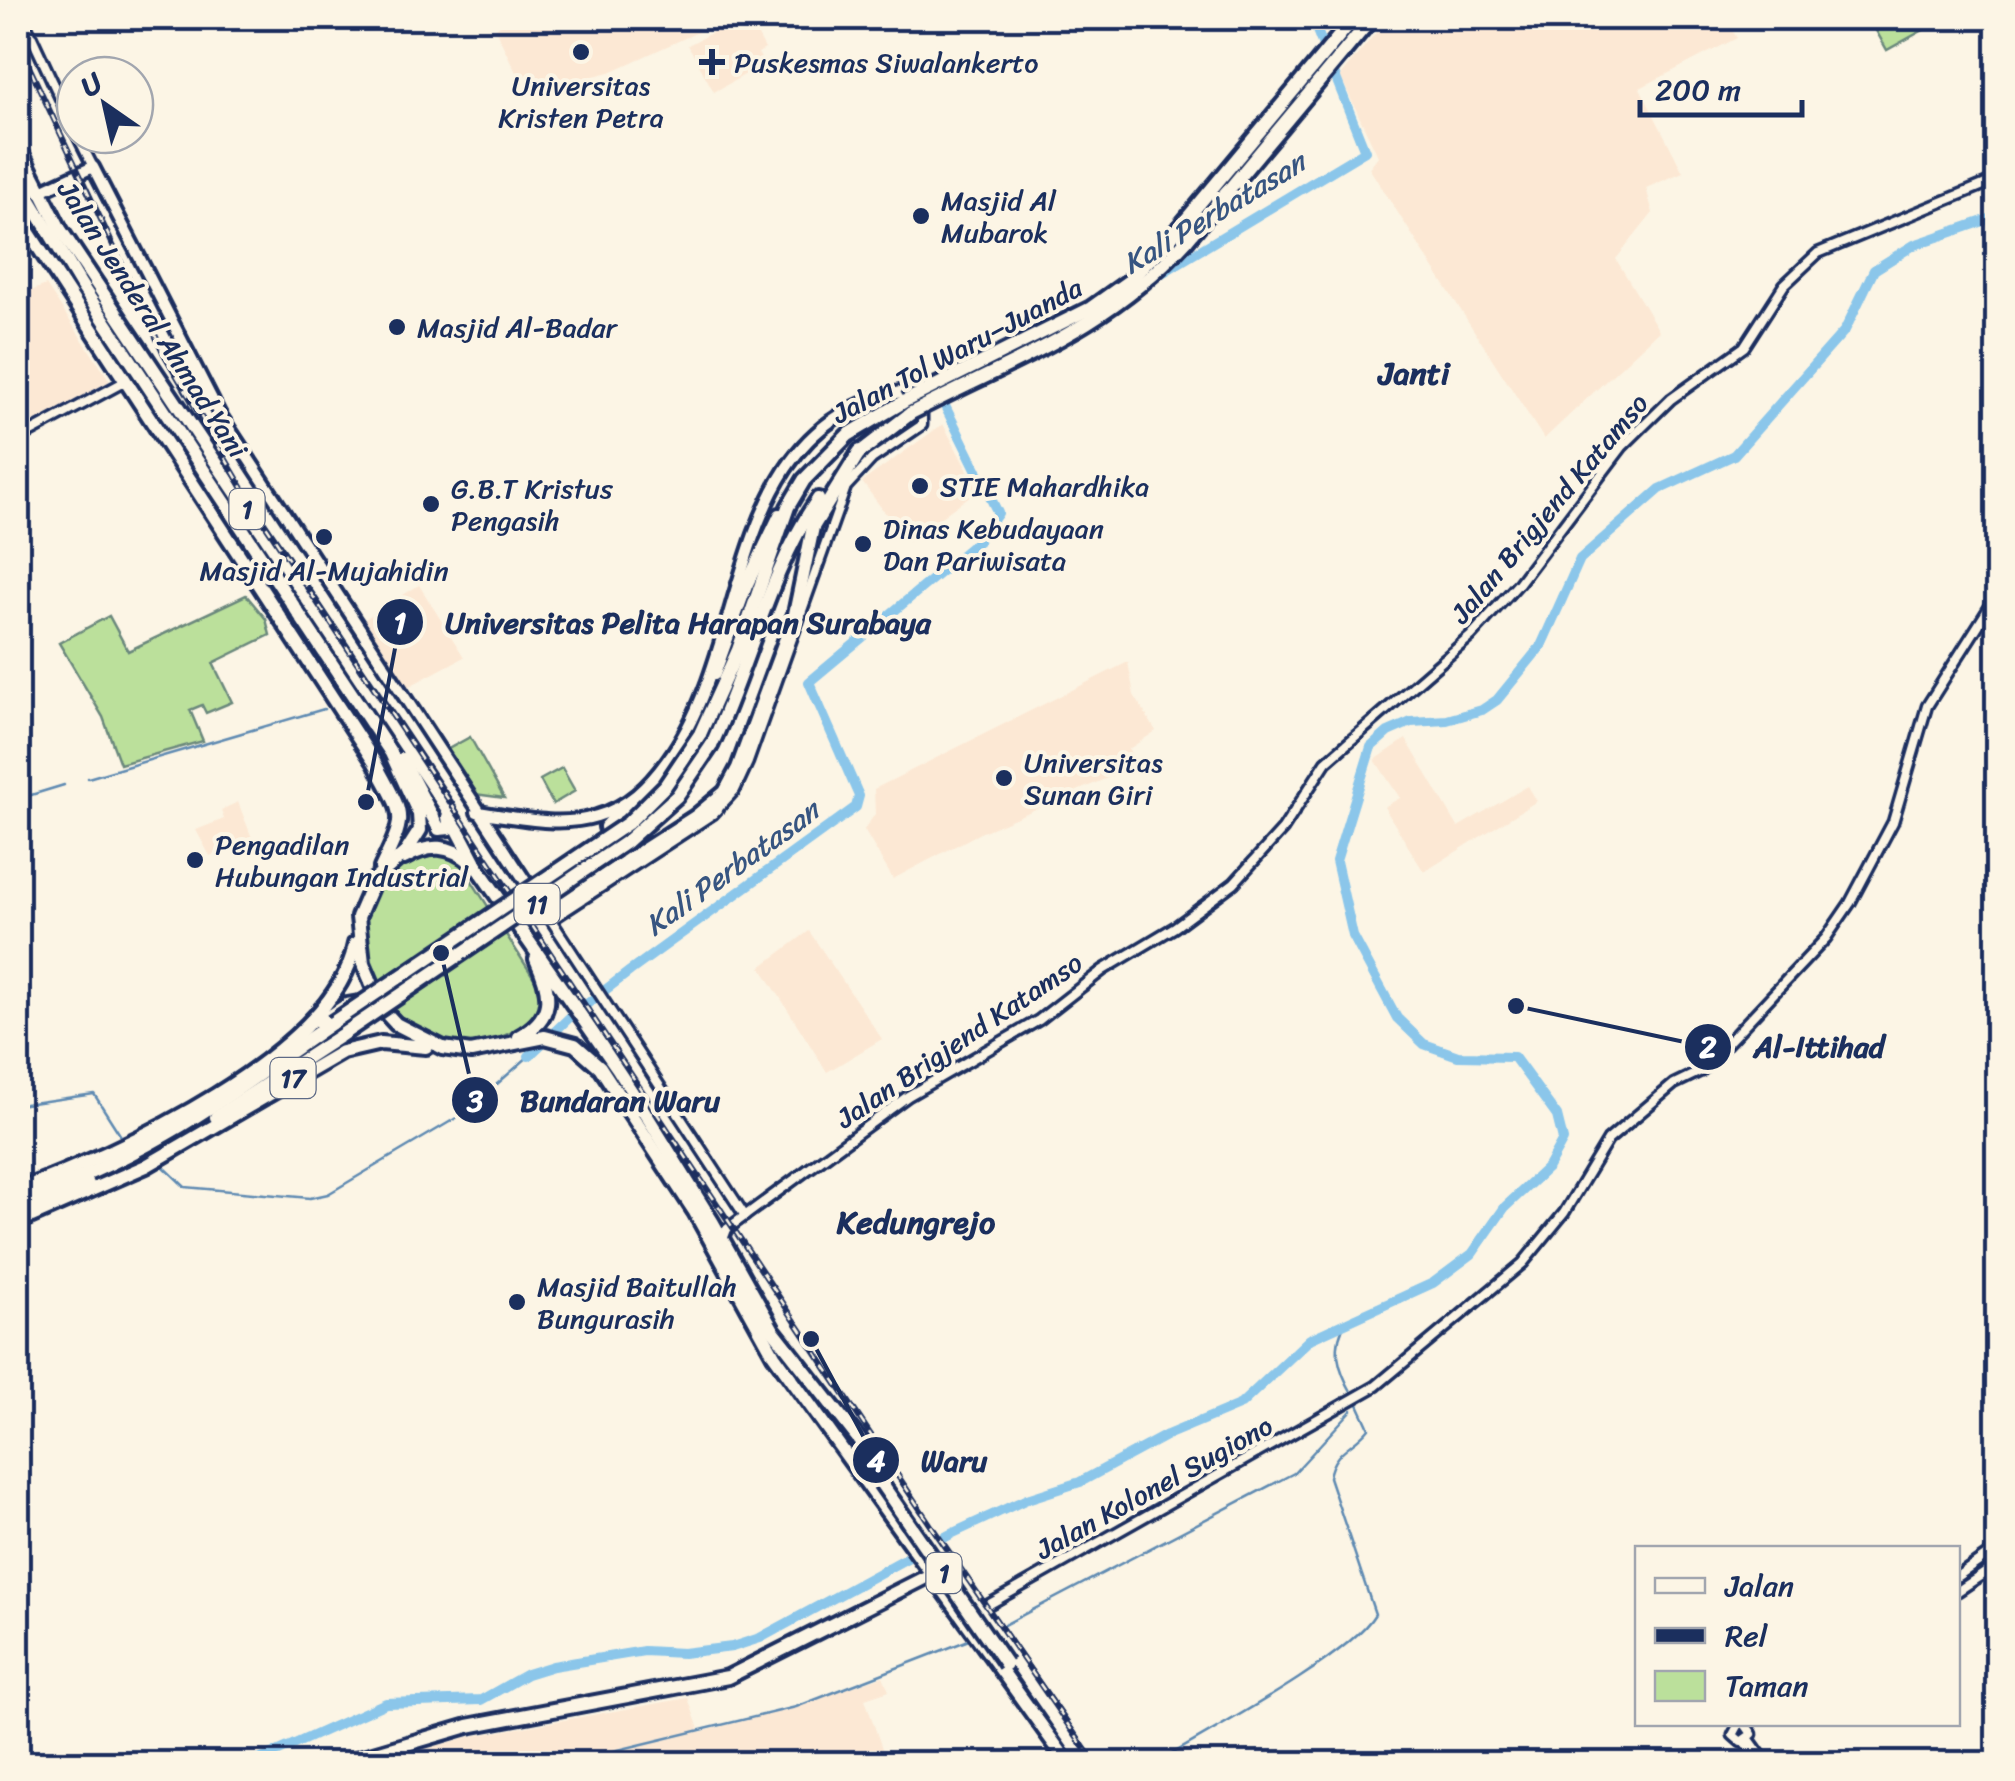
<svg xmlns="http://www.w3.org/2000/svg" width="2015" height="1781" font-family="Sriracha,sans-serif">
	<rect width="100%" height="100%" fill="#fcf5e5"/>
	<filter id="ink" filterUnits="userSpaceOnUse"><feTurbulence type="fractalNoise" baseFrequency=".01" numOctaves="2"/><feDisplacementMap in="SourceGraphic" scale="20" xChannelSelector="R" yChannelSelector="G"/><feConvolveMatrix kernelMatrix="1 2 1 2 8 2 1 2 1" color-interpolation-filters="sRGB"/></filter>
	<g filter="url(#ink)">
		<!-- built -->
		<g fill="#fce8d4">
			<polygon points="508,18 729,18 610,72 526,93 495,29"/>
			<polygon points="740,18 749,19 765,49 758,53 764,64 714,92 688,45"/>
			<polygon points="1388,18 1578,18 1582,22 1589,18 1725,18 1737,38 1640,88 1683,172 1646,188 1653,213 1616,259 1659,331 1544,439 1369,168 1378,156 1340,76"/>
			<polygon points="46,285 110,381 18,431 18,296"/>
			<polygon points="943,424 978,490 907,542 862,482"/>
			<polygon points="419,585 464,657 404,689 360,622"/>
			<polygon points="1128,662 1134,695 1156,731 1129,749 1135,766 980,833 893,879 864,830 875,814 874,789"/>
			<polygon points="1406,739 1458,827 1528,786 1537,801 1424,872 1384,807 1400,798 1375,760"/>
			<polygon points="238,802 252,838 210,856 196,830 224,819 221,810"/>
			<polygon points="809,931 882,1039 827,1072 761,967"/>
			<polygon points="883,1676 889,1691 865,1699 887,1763 374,1763 468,1737 688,1698 700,1732 782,1711"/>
		</g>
		<!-- green -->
		<g fill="#bbe09b" stroke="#6b887c" stroke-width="2.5">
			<polygon points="1869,18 1945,18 1887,50"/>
			<polygon points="246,595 266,619 270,635 213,663 232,702 206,713 202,705 190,710 203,741 120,764 103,717 59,643 109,616 128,651"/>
			<polygon points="470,737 504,798 475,794 443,752"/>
			<polygon points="562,768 575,791 553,804 540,780"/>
			<path d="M431,851L457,858L543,992C542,1012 529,1024 512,1032C388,1094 297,890 431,851Z"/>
		</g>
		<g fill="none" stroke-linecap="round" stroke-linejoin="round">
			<!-- stream -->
			<g stroke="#5e8ab2" stroke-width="2.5">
				<polyline points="88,778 324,709"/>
				<polyline points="18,799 64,785"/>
				<polyline points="18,1105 94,1094 124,1141"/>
				<polyline points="162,1165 185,1187 310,1198 328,1194 463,1114 529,1056"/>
				<path d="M1348,1319C1330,1345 1338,1369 1353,1395"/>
				<polyline points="1000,1627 1294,1473 1352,1410"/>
				<polyline points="560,1764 796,1707 974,1638"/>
				<path d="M1155,1764C1203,1735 1350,1657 1375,1614L1329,1477C1334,1449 1353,1448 1369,1428L1357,1402"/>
			</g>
			<!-- river -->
			<g stroke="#8bc6ea" stroke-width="10">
				<polyline points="1157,276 1365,151 1312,18"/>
				<polyline points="959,381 1034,346"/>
				<polyline points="529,1056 570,1017 630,971 856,807 859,796 809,682 978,541 998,513 939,394"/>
				<polyline points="250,1764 386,1703 481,1700 527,1674 553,1666 644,1651 683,1653 732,1647 760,1638 951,1534 1027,1499 1080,1482 1167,1435 1241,1404 1310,1339 1433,1283 1472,1254 1505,1207 1548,1167 1563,1140 1557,1116 1514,1057 1458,1056 1424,1044 1397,1018 1353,936 1336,861 1371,747 1388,732 1411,722 1447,720 1482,710 1497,700 1541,646 1580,559 1660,489 1734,455 1845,330 1874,270 1914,245 1998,216"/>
			</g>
			<defs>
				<g id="minor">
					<polyline points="23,18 75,130"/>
					<polyline points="77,135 93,167"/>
					<polyline points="18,439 122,383"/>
					<polyline points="745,1216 551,920 713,814 735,790 748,762 846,487 872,459 922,425 922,404"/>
					<polyline points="724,1237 727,1229 908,1096 1039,1020 1103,970 1175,927 1234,883 1283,829 1326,762 1471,636 1519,583 1622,447 1671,399 1744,347 1784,285 1818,253 1998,179"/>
					<polyline points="1958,1576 1998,1548"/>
					<polyline points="1958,1591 1998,1564"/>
					<polyline points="979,1610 1376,1386 1523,1263 1564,1213 1608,1140 1674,1084 1701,1071 1826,938 1850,903 1893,822 1927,706 1998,594"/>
					<polyline points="1739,1724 1733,1735 1741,1742 1752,1734 1745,1724"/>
					<polyline points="1749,1739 1767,1764"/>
					<polyline points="1745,1742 1759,1764"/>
				</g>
				<g id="major">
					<polyline points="39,192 93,167 220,415 533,893"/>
					<path d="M477,812C515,817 559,828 597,816C628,807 649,786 667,761C757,640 721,420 911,390"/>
				</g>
				<g id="highway">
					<polyline points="18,146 60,229 446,807 479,870 618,1069 713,1223 773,1330 882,1469 1087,1764"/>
					<polyline points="18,180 81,285 391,753 419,814 420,830 406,852 374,880 358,917 363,963 383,1010 396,1024 443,1048 471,1052 545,1037 575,1045 600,1067 695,1212 774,1355 1069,1764"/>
					<path d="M18,216L375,763C404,818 408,812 381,868"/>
					<polyline points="1174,234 1354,18"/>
					<polyline points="1186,241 1372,18"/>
					<polyline points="858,454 911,413"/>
					<polyline points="714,674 746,586 780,515"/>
					<polyline points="700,734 738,650 788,507 804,480 848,435 905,401"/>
					<path d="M711,746C749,666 768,573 818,499"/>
					<polyline points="402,759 439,829 450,828 448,817"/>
					<polyline points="625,852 611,844 606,827 632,800"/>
					<path d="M404,858C430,843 449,844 472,863"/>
					<polyline points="546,913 695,817 725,792 738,768 795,614 813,527 860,451"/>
					<polyline points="320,1023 347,1005 359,1003"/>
					<path d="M519,1037C555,1017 552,994 536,959"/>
					<polyline points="216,1117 340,1036"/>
					<path d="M18,1190C116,1154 335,1055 355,944"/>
					<path d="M18,1200C144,1161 226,1097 332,1023"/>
					<polyline points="18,1209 88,1184"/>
					<polyline points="18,1222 146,1166 342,1052 381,1043 426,1047"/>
					<polyline points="339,1764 468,1726 728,1677 942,1569"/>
				</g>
			</defs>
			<!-- minor casing -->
			<use href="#minor" stroke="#1b2f5e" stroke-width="15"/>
			<!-- major casing -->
			<use href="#major" stroke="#1b2f5e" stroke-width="18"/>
			<!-- highway casing -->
			<use href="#highway" stroke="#1b2f5e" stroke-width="20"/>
			<!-- minor -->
			<use href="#minor" stroke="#fcf5e5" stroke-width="8"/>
			<!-- major -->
			<use href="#major" stroke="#fcf5e5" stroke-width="10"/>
			<!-- highway -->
			<use href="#highway" stroke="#fcf5e5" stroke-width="12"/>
			<defs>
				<polyline id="rail" points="18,43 164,354 255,509 934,1530 1095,1764"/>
			</defs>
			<!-- rail casing -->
			<use href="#rail" stroke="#1b2f5e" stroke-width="6"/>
			<!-- rail -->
			<use href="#rail" stroke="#fcf5e5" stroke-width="2.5" stroke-dasharray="8" stroke-linecap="butt"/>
			<defs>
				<g id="highway-bridge">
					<polyline points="905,401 1091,308 1129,281 1174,234"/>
					<path d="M911,413C1013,360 1107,329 1186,241"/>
					<polyline points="332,1023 628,823 665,786 700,734"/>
					<polyline points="340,1036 626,842 677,796 711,746"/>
					<polyline points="881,1483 1006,1664"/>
				</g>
			</defs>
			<!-- highway-bridge casing -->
			<use href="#highway-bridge" stroke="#1b2f5e" stroke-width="20" stroke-linecap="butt"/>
			<!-- highway-bridge -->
			<use href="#highway-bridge" stroke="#fcf5e5" stroke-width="12"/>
		</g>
	</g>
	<!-- markers -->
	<g fill="#1b2f5e" stroke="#fcf5e5" stroke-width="4">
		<circle cx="581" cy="52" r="10"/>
		<path d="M707 47h10v10h10v10h-10v10h-10v-10h-10v-10h10z"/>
		<circle cx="921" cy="216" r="10"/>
		<circle cx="397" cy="327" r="10"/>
		<circle cx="920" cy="486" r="10"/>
		<circle cx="431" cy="504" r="10"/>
		<circle cx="324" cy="537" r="10"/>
		<circle cx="863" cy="544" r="10"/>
		<circle cx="1004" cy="778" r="10"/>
		<circle cx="195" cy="860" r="10"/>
		<circle cx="517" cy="1302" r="10"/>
	</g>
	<g text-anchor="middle" stroke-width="8" stroke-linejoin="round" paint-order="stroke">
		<!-- shield labels -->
		<g fill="#fcf5e5" stroke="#5e6a86" stroke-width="2.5">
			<rect x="229.5" y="489" width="35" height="40" rx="8"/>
			<rect x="514.5" y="884" width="45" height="40" rx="8"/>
			<rect x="270.5" y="1058" width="45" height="40" rx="8"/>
			<rect x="926.5" y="1553" width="35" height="40" rx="8"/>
		</g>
		<g font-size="25" font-weight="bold" fill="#1b2f5e">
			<text x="247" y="518">1</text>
			<text x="537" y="913">11</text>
			<text x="293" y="1087">17</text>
			<text x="944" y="1582">1</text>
		</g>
		<!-- poi labels -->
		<g font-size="28" fill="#1b2f5e" stroke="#fcf5e5" text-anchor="start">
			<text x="734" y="72">Puskesmas Siwalankerto</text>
			<text x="581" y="95" text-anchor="middle">Universitas<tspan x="581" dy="32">Kristen Petra</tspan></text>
			<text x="941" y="210">Masjid Al<tspan x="941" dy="32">Mubarok</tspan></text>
			<text x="417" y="337">Masjid Al-Badar</text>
			<text x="940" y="496">STIE Mahardhika</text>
			<text x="451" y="498">G.B.T Kristus<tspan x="451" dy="32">Pengasih</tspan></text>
			<text x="883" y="538">Dinas Kebudayaan<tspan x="883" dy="32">Dan Pariwisata</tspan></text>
			<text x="324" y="580" text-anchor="middle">Masjid Al-Mujahidin</text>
			<text x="1024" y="772">Universitas<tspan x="1024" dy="32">Sunan Giri</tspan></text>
			<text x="215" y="854">Pengadilan<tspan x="215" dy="32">Hubungan Industrial</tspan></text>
			<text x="537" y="1296">Masjid Baitullah<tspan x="537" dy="32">Bungurasih</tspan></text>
		</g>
		<!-- street labels -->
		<g font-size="28" fill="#1b2f5e" stroke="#fcf5e5">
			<text transform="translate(153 319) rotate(57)" y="10">Jalan Jenderal Ahmad Yani</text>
			<text transform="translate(957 350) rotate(-28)" y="10">Jalan Tol Waru–Juanda</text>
			<text transform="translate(1549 508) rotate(-50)" y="10">Jalan Brigjend Katamso</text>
			<text transform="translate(959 1040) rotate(-34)" y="10">Jalan Brigjend Katamso</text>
			<text transform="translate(1154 1487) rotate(-29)" y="10">Jalan Kolonel Sugiono</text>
		</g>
		<!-- water labels -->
		<g font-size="30" font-style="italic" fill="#375581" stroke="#fcf5e5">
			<text transform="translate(1214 213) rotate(-31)" y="10">Kali Perbatasan</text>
			<text transform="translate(732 868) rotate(-36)" y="10">Kali Perbatasan</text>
		</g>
		<!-- quarter labels -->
		<g font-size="32" font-weight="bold" fill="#1b2f5e" stroke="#fcf5e5">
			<text x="1414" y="384">Janti</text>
			<text x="916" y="1233">Kedungrejo</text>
		</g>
	</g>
	<!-- callouts -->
	<path fill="none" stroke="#1b2f5e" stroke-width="4" d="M366 802L400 622M1516 1006L1708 1047M441 953L475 1100M811 1339L876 1460"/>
	<g fill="#1b2f5e" stroke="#fcf5e5" stroke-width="4">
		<circle cx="366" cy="802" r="10"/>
		<circle cx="1516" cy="1006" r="10"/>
		<circle cx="441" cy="953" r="10"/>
		<circle cx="811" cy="1339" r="10"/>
		<circle cx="400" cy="622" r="25"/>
		<circle cx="1708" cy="1047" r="25"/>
		<circle cx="475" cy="1100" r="25"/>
		<circle cx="876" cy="1460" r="25"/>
	</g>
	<g font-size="30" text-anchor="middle" font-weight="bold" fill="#fff">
		<text x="400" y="633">1</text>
		<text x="1708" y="1057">2</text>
		<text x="475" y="1111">3</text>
		<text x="876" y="1471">4</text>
	</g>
	<g font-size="30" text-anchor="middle" font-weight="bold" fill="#1b2f5e" stroke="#fcf5e5" stroke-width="8" stroke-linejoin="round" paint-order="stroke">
		<text x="688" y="633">Universitas Pelita Harapan Surabaya</text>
		<text x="1819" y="1057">Al-Ittihad</text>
		<text x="620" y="1111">Bundaran Waru</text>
		<text x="954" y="1471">Waru</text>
	</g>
	<!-- margin -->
	<rect width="2015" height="1781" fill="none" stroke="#fcf5e5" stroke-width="60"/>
	<rect x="30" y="30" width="1955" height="1721" fill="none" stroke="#1b2f5e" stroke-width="4" filter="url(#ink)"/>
	<!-- legend -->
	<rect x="1635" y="1546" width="325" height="180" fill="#fcf5e5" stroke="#a2a6af" stroke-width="2.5"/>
	<rect x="1655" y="1578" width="50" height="15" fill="#fcf5e5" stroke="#a2a6af" stroke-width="2.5"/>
	<text x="1725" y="1596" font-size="30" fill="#1b2f5e">Jalan</text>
	<rect x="1655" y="1628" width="50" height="15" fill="#1b2f5e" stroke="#a2a6af" stroke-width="2.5"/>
	<text x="1725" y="1646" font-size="30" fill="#1b2f5e">Rel</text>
	<rect x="1655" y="1671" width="50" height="30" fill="#bbe09b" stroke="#a2a6af" stroke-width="2.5"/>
	<text x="1725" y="1696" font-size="30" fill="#1b2f5e">Taman</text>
	<!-- north arrow -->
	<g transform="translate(105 105) rotate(326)"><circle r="48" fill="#fcf5e5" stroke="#a2a6af" stroke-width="2.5"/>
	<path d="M0-8L18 38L0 25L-18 38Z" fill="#1b2f5e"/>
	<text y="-15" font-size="28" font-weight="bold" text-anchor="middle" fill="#1b2f5e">U</text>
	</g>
	<!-- scale -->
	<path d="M1640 100v15h162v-15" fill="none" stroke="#1b2f5e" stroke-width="5"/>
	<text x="1655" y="100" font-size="30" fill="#1b2f5e" stroke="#fcf5e5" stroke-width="8" paint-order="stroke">200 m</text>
</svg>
